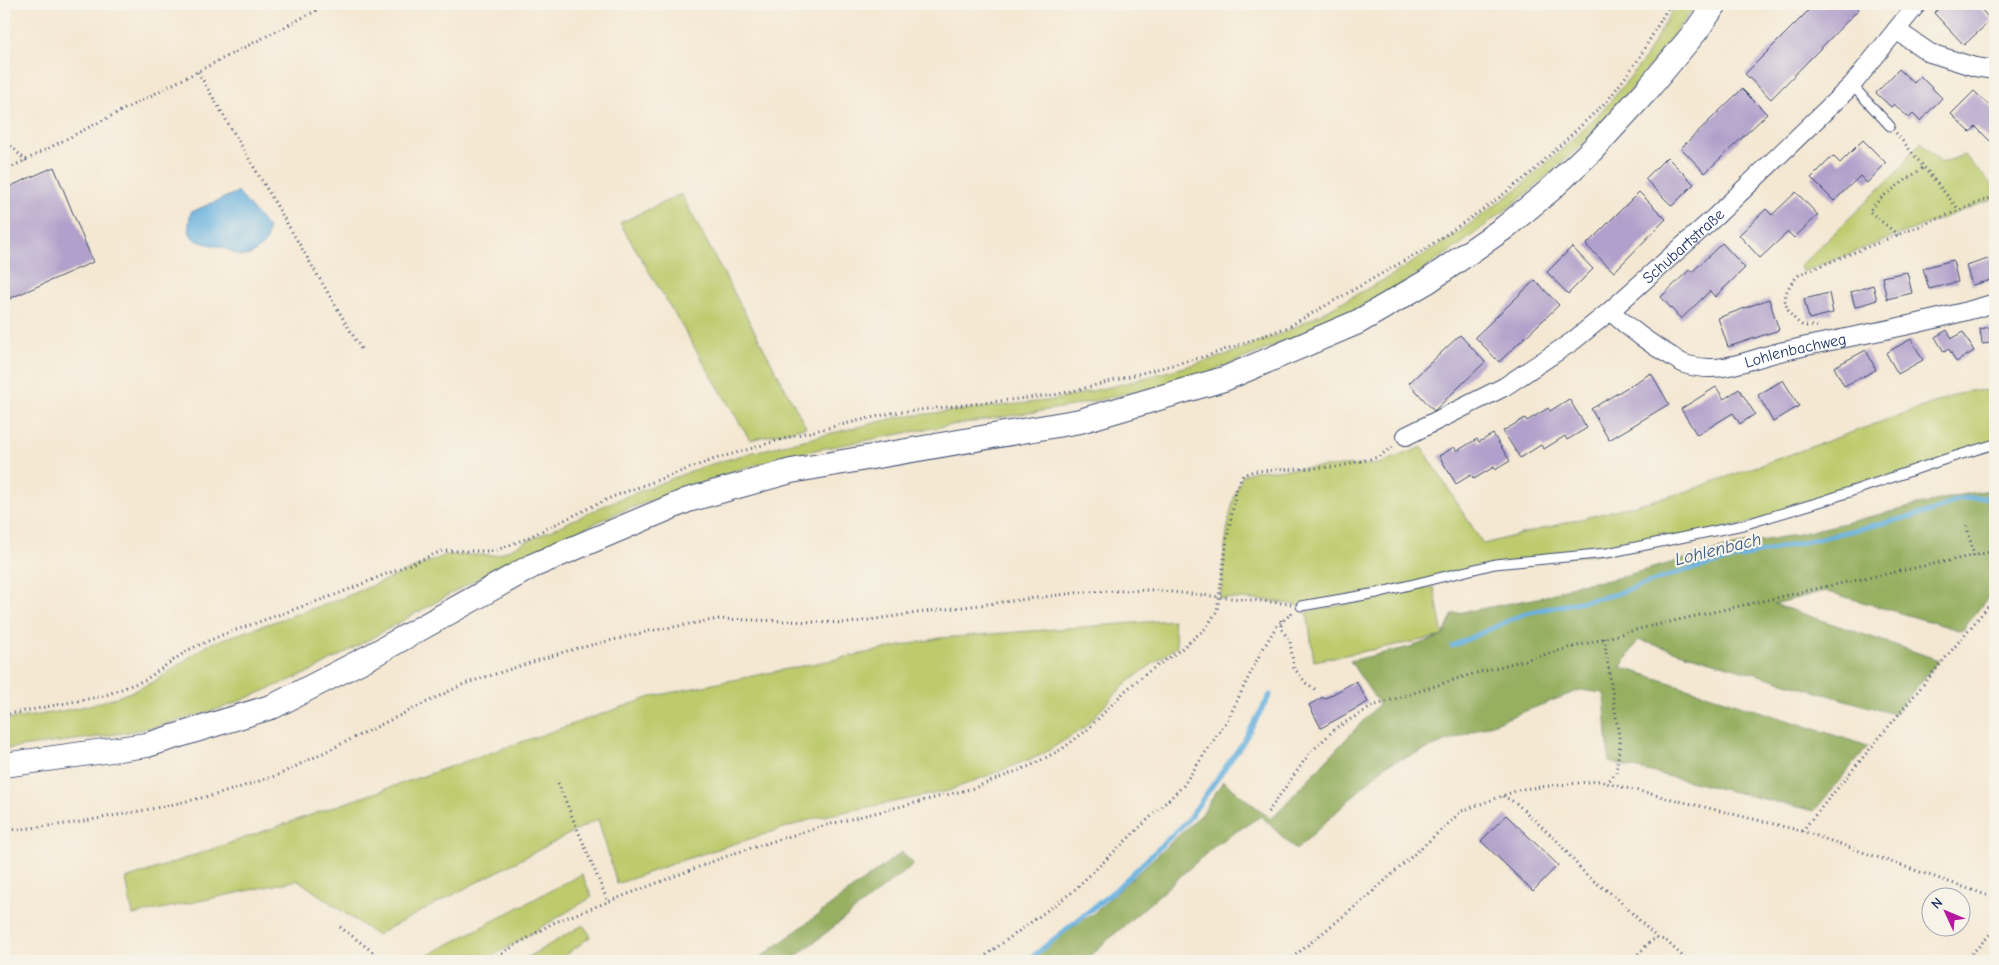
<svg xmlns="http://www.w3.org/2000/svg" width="1999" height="965" font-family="'Comic Neue',sans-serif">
	<rect width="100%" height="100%" fill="#f7f3e8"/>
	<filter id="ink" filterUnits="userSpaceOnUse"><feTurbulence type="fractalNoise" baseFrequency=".02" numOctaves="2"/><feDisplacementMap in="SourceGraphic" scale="10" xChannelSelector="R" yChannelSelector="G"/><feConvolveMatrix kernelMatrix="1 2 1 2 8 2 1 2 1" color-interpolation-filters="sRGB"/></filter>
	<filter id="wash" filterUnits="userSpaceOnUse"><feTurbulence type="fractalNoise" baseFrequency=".0096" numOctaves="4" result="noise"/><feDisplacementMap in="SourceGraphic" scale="20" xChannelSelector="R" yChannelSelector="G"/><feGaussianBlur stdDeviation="1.12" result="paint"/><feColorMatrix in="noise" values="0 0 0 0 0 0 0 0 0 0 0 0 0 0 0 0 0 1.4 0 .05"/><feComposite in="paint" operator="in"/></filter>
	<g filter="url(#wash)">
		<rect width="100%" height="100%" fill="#f4e8d3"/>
		<!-- green -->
		<g fill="#bdcb6d" stroke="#6c7d66">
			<path d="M1676,4H1697L1636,84L1586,141L1530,191L1461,244L1398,287L1328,324L1201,376L1135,392L1067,407L921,430L810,451L740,469L617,513L488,573L312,671L225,707L160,726L106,736L4,749V720C54,713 105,706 151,683C171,672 190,655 212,643L340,599L446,555H497L612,502L702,467L746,454L899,417L1054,400L1126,383L1224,356L1288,331L1389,277L1455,235L1520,187L1577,136L1610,102L1643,61Z"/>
			<polygon points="1921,142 1941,163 1964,155 1995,188 1995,198 1802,272 1800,266 1904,165 1909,154"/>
			<polygon points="681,194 806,427 750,440 620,223"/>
			<path d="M1995,390V444L1743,525L1607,553L1515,562L1301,606L1272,601L1220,598C1224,562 1226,507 1243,475L1254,471L1379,464L1422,447L1483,544L1685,492L1967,391Z"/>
			<polygon points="1434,587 1443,636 1314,661 1307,612"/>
			<polygon points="1173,620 1177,646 1124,685 1084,728 1041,755 948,791 819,817 683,860 617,884 598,819 376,935 298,880 133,915 126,879 654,696 940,638"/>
			<polygon points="582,874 592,897 485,961 417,961"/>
			<polygon points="583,925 591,936 558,961 521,961"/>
		</g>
		<!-- forest -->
		<g fill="#96af60" stroke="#586f5f">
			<polygon points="1995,489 1995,588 1962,631 1825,591 1774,604 1939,660 1894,714 1638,640 1621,667 1868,746 1814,811 1609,762 1604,693 1580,690 1386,765 1296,850 1261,816 1218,843 1084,961 1023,961 1094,913 1202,814 1223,781 1271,819 1379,704 1350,661 1410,647 1443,636 1453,614 1543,597 1578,584 1609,580 1733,546 1799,534 1955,496"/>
			<polygon points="902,852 914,864 790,961 756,961"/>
		</g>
		<!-- water -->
		<path fill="#67b1df" stroke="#41709e" d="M238,192L268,228L267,240C261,247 254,255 245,256C237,257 233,252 226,249C203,240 182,247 191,212Z"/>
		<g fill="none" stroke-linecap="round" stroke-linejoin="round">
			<!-- stream -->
			<g stroke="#67b1df" stroke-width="5">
				<polyline points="1452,646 1526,613 1613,595 1683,571 1934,511 1958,499 1995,497"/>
				<polyline points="1027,961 1114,891 1187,821 1242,744 1270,695"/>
			</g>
		</g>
		<g id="blocks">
			<!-- building -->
			<g fill="#b1a0cb">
				<polygon points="1815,4 1854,4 1859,9 1771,99 1745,74"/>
				<polygon points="1944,4 1976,4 1991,20 1964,45 1934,13"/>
				<polygon points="1899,69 1914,83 1920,76 1942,98 1920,121 1913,114 1909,118 1894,104 1891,107 1876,93"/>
				<polygon points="1742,89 1767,114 1705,173 1681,148"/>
				<polygon points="1974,91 1993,109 1995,106 1995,146 1976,127 1970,132 1951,114"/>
				<polygon points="1863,140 1886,163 1867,183 1860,176 1834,201 1811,178 1833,156 1840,163"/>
				<polygon points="1667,157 1694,184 1672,206 1645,179"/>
				<polygon points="54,167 93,262 4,301 4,189"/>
				<polygon points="1639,192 1666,219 1614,272 1586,245"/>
				<polygon points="1796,192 1818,215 1794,238 1788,232 1760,258 1739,235 1766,209 1772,215"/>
				<polygon points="1722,243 1745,268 1715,297 1710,291 1681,319 1661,297 1689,270 1692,272"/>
				<polygon points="1572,247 1593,269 1568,294 1547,272"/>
				<polygon points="1991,258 1995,279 1972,285 1966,266"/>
				<polygon points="1953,260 1958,282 1929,289 1923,268"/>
				<polygon points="1907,272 1912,293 1887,299 1882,277"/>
				<polygon points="1535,280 1559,305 1499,362 1475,337"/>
				<polygon points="1873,285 1877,300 1855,307 1851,292"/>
				<polygon points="1829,293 1833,313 1809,319 1804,299"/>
				<polygon points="1769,299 1779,330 1728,347 1718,318"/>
				<polygon points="1995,326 1995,350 1991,343 1982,344 1980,329"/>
				<polygon points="1947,330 1952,338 1963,332 1974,351 1956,362 1949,349 1944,352 1935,337"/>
				<polygon points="1460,335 1485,362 1434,411 1409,383"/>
				<polygon points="1911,339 1923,360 1898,374 1886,353"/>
				<polygon points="1866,350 1876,370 1844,386 1834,367"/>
				<polygon points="1651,373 1669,404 1609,440 1591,409"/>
				<polygon points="1783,380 1799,406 1773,422 1758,395"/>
				<polygon points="1716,387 1724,399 1739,389 1755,414 1740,424 1733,413 1697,435 1681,409"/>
				<polygon points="1569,399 1587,428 1567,440 1565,436 1544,449 1541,445 1520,458 1503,431 1525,418 1527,421 1548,408 1550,411"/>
				<polygon points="1493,434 1510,461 1495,470 1494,467 1474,479 1471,475 1456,484 1439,456 1454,447 1457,451 1477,439 1479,442"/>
				<polygon points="1356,681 1368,702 1321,728 1309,705 1323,697 1324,699"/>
				<polygon points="1506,815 1558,865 1533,891 1481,841"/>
			</g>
		</g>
	</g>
	<g filter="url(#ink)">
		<use href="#blocks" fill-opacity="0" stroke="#3c4b70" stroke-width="1"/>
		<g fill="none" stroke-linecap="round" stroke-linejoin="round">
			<defs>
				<g id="service">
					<polyline points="1852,85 1890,126"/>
					<polyline points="1301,606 1377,593 1495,564 1607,553 1743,525 1826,500 1946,459 1995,444"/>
				</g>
				<g id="minor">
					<polyline points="1896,30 1930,53 1975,67 1995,70"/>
					<path id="s1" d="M1610,311C1629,328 1648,343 1671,356C1676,359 1682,364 1688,365C1722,375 1751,358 1784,351C1855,335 1926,324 1995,303"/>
					<path id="s2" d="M1406,436L1504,387L1573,341L1610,311L1715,217L1852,85L1917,4"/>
				</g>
				<polyline id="secondary" points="4,765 147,745 274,706 371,656 532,566 688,500 791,471 1080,421 1224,379 1358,322 1428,281 1504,228 1549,191 1593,149 1647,90 1696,31 1715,4"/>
			</defs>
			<!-- service casing -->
			<use href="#service" stroke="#3c4b70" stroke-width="11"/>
			<!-- minor casing -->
			<use href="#minor" stroke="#3c4b70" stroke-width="20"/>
			<!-- secondary casing -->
			<use href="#secondary" stroke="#3c4b70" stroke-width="26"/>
			<!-- path -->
			<g stroke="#3c4b70" stroke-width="3" stroke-dasharray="1 4" stroke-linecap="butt">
				<polyline points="198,72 361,349"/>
				<polyline points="1896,133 1959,210"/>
				<polyline points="4,139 26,161"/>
				<polyline points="4,171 329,4"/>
				<polyline points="1898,235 1869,211 1882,197 1924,167"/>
				<path d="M1817,326H1803C1781,310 1779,293 1800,274L1995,196"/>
				<polyline points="1967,526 1974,556"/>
				<polyline points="1281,620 1281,628 1290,642 1294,668 1306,683 1318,691"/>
				<polyline points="1604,638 1620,743 1616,773 1607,783"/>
				<polyline points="4,715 103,696 145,680 188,650 222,635 340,593 442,551 494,551 525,539 612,497 712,460 793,436 892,413 1054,395 1081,389 1210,355 1288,327 1425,249 1492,203 1531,173 1608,100 1638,60 1670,4"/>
				<polyline points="558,783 608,902"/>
				<polyline points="1503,796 1516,803 1557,841 1587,876 1616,897 1657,938"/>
				<polyline points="1268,812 1309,754 1336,728 1373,706 1469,675 1647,627 1824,587 1995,551"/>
				<polyline points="4,831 74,823 156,808 219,794 278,775 464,684 567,651 650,631 719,619 848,623 931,611 1083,592 1151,590 1291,604"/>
				<polyline points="1802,831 1995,598"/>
				<polyline points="340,927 385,961"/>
				<polyline points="489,961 553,923 735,853 823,826 974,788 1032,765 1062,749 1087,730 1125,691 1145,674 1179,651 1206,628 1217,611 1227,539 1237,487 1243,475 1254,471 1337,467 1378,457 1394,446"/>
				<polyline points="978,961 1071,893 1183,786 1228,719 1261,652 1276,627 1293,612"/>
				<polyline points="1288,961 1367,897 1462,811 1521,789 1598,781 1802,831 1995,898"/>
				<polyline points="1631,961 1651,941 1657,938 1665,940 1688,961"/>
				<polyline points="1965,961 1995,929"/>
			</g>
			<!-- service -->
			<use href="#service" stroke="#fff" stroke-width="9"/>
			<!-- minor -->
			<use href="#minor" stroke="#fff" stroke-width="18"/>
			<!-- secondary -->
			<use href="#secondary" stroke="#fff" stroke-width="24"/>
		</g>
	</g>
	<g text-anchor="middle" stroke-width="4.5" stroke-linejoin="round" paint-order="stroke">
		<!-- street labels -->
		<g font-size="16" fill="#1b2f5e" stroke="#f7f3e8">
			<text dy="6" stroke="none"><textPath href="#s2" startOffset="338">Schubartstraße</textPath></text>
			<text dy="6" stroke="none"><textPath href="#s1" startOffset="205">Lohlenbachweg</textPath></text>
		</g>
		<!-- water labels -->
		<g font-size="18" font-style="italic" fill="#325685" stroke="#f7f3e8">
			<text transform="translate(1718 549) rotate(-14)" y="6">Lohlenbach</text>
		</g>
	</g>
	<!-- margin -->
	<rect width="1999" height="965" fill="none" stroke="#f7f3e8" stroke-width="20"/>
	<!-- north arrow -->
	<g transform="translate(1946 912) rotate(314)"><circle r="24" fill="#f7f3e8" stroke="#9fa5b1"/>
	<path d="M0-4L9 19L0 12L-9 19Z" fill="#b5179e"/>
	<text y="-8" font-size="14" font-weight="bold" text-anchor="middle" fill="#1b2f5e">N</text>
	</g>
</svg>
